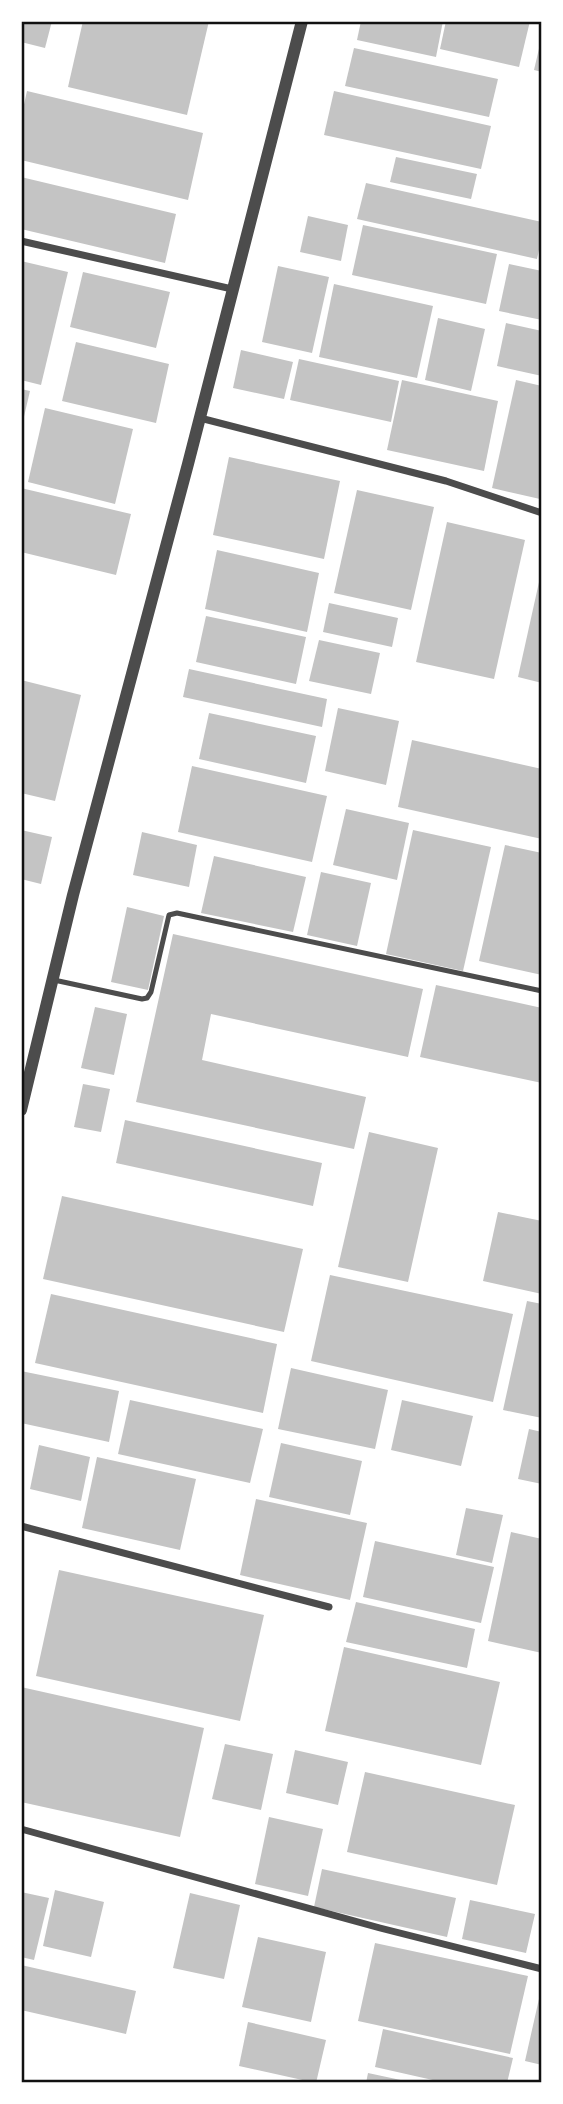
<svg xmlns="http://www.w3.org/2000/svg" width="563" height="2104" font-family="Manrope,sans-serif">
	<rect width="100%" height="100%" fill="#fff"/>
	<!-- building -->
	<g fill="#c4c4c4">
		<polygon points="21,21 52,21 45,48 21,42"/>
		<polygon points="83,21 209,21 187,115 68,87"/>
		<polygon points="361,21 443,21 436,57 357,40"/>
		<polygon points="446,21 530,21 519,67 440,49"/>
		<polygon points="541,40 542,40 542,72 534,70"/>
		<polygon points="354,48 498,79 489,117 345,86"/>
		<polygon points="27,91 203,133 188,200 21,160 21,118"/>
		<polygon points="334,91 491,126 481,169 324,135"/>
		<polygon points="396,157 477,174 471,199 390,182"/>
		<polygon points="21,177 176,214 165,263 21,229"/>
		<polygon points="366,183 542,222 542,236 537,259 357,219"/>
		<polygon points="308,216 348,225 341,261 300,252"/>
		<polygon points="363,225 497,254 486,304 352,275"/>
		<polygon points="21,261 68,272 41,385 21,380"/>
		<polygon points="509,264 542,271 542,320 499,311"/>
		<polygon points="278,266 329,277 312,353 262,342"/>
		<polygon points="83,272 170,292 156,348 70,327"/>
		<polygon points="334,284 433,306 417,378 319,357"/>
		<polygon points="438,318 485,329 471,391 425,380"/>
		<polygon points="506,323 542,331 542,376 497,366"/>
		<polygon points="76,342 169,364 156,423 62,401"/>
		<polygon points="241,350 293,362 284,399 233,388"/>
		<polygon points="299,359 399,381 391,422 290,400"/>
		<polygon points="402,380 498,401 484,471 387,450"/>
		<polygon points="516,380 542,386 540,499 492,488"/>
		<polygon points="21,389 30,391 22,425 21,425"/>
		<polygon points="45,408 133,429 115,504 28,482"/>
		<polygon points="229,457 340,481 324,559 213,535"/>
		<polygon points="21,488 131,514 116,575 21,552"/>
		<polygon points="357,490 434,507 411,610 334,593"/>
		<polygon points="447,522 525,540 494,679 416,662"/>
		<polygon points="217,550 319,573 307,632 205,609"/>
		<polygon points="541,573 542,573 542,683 518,677"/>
		<polygon points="329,603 398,618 392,647 323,632"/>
		<polygon points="206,616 306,637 296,684 196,662"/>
		<polygon points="319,640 380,653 371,694 309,681"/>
		<polygon points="189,669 327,699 322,727 183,697"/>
		<polygon points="21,680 81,695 55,801 21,793"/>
		<polygon points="338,708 399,721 386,785 325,771"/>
		<polygon points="209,713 316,736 306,783 199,759"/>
		<polygon points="412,740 542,769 542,839 398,807"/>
		<polygon points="192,766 327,796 312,862 178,832"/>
		<polygon points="346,809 409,823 397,880 333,865"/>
		<polygon points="21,830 52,837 41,884 21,879"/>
		<polygon points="413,830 491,847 463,971 386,954"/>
		<polygon points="142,832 197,845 189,887 133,875"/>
		<polygon points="505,845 542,853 542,975 479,961"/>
		<polygon points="214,856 306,877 293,932 201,913"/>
		<polygon points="321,872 371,883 357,946 307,935"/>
		<polygon points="127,907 164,916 148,990 111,982"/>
		<polygon points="173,934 423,989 408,1057 211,1014 202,1060 366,1097 354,1149 136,1102"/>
		<polygon points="436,985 542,1008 542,1083 420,1057"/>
		<polygon points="95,1007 127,1014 114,1075 81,1068"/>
		<polygon points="83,1084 110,1089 101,1132 74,1127"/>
		<polygon points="125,1120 322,1163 313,1206 116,1163"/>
		<polygon points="369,1132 438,1148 408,1282 338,1267"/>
		<polygon points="62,1196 303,1249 284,1332 43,1279"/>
		<polygon points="498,1212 542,1221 542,1294 483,1281"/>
		<polygon points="330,1275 513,1314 493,1402 311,1361"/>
		<polygon points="51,1294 277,1344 263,1413 35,1363"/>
		<polygon points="527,1301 542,1304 542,1418 503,1410"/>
		<polygon points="291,1368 388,1390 375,1449 278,1429"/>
		<polygon points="21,1371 119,1391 109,1442 21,1423"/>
		<polygon points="130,1400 263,1429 250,1483 118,1454"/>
		<polygon points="402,1400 473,1416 461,1466 391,1450"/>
		<polygon points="529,1429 542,1432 542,1484 518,1479"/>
		<polygon points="281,1443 362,1461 350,1515 269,1497"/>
		<polygon points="39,1445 90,1457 81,1501 30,1489"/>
		<polygon points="97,1457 196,1479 180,1550 82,1528"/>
		<polygon points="256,1499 367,1523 350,1600 240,1575"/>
		<polygon points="466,1508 503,1515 492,1563 456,1555"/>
		<polygon points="511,1532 542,1539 542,1653 488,1641"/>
		<polygon points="375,1541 494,1567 481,1623 363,1597"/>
		<polygon points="59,1570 264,1615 240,1721 36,1676"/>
		<polygon points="356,1602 475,1629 467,1668 346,1642"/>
		<polygon points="344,1647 500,1682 481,1765 325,1731"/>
		<polygon points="21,1687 204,1728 180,1837 21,1802"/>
		<polygon points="225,1744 273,1754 261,1810 212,1799"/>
		<polygon points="295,1750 348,1762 338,1805 286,1793"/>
		<polygon points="365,1772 515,1805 497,1885 347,1852"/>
		<polygon points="269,1817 323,1829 308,1896 255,1884"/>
		<polygon points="322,1869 456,1898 447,1937 314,1907"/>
		<polygon points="55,1890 104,1902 91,1957 43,1946"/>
		<polygon points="21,1892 49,1898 34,1960 21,1957"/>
		<polygon points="190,1893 240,1905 224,1979 173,1968"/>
		<polygon points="470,1900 535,1914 526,1953 462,1939"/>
		<polygon points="258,1937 326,1952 311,2022 242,2007"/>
		<polygon points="375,1943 528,1976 510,2054 358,2021"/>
		<polygon points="21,1965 136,1991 126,2034 21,2010"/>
		<polygon points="541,1990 542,1990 542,2065 525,2061"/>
		<polygon points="248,2022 326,2040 316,2083 239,2066"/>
		<polygon points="383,2029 513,2058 507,2083 446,2083 375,2067"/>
		<polygon points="368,2073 410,2082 410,2083 366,2083"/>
	</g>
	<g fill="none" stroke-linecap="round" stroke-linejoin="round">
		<!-- service -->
		<polyline stroke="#4c4c4c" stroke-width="5" points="54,980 142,999 147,998 151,992 169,915 177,913 542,991"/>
		<!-- minor -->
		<g stroke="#4c4c4c" stroke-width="7">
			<polyline points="21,241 232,289"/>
			<polyline points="200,418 446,481 542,513"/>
			<polyline points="21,1526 329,1607"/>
			<polyline points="21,1829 380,1928 542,1969"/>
		</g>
		<!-- tertiary -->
		<polyline stroke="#4c4c4c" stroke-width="12" points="21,1110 73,895 188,464 302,21"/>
	</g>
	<!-- border -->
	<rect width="563" height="2104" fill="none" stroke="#ffffff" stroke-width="46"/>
	<rect x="23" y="23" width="517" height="2058" fill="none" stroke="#111" stroke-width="2.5"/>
</svg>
